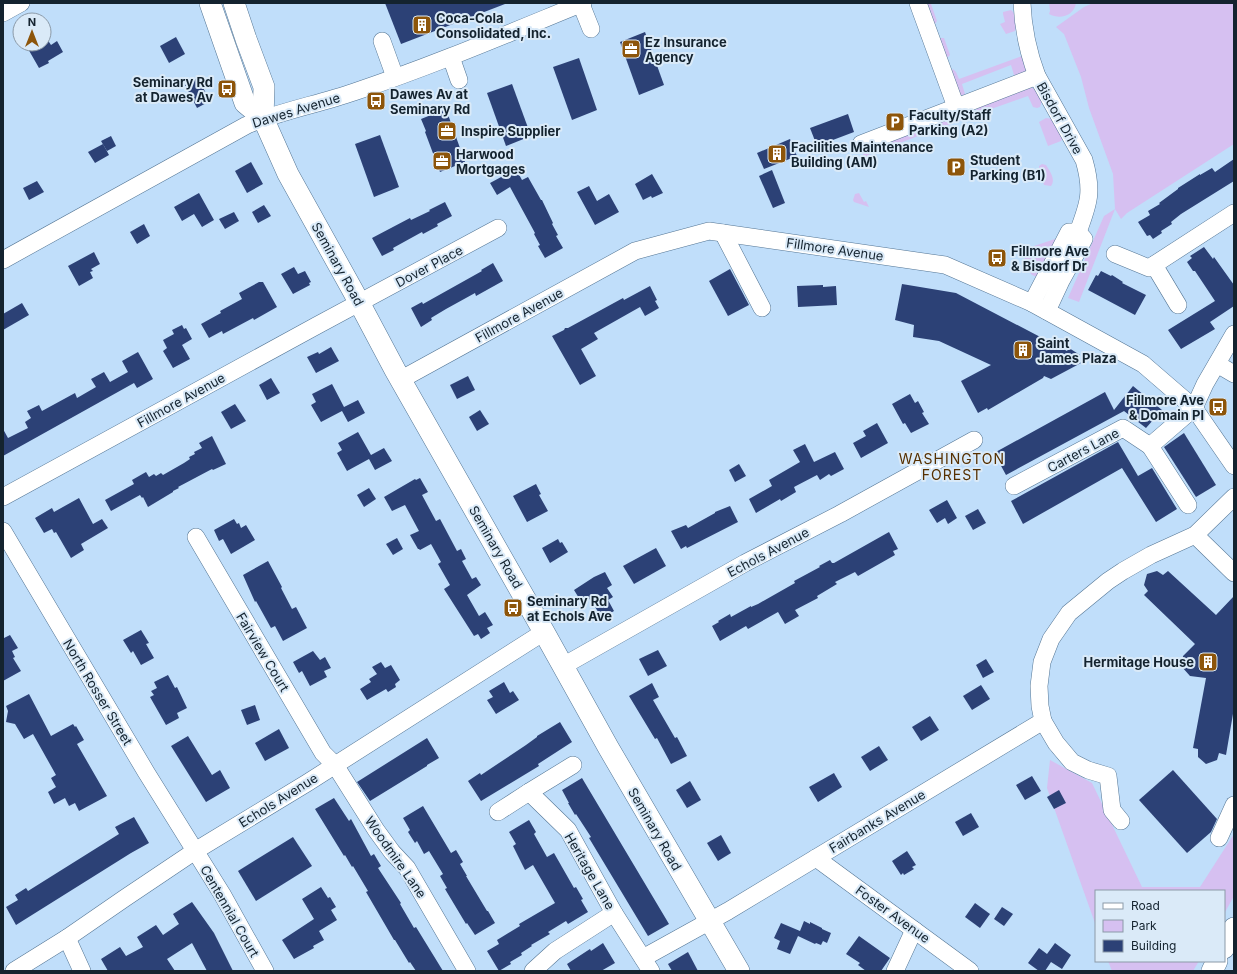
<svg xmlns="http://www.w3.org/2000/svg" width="1237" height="974" font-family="Inter,sans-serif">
	<rect width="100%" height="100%" fill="#c0defa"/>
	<!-- green -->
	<g fill="#d6c0f1">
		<polygon points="927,3 931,4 937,21 935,24 932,23 926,6"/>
		<path d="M1049,3H1076C1074,16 1060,20 1049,14L1050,11Z"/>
		<polygon points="1093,3 1234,3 1234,144 1127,213 1121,219 1115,209 1079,302 1068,298 1104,216 1115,209 1113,174 1089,108 1081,77 1064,34 1056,27 1084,7"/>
		<path d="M1011,10C1017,15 1017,24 1015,31L1006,34L1000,24L1005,22L1003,14V12Z"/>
		<polygon points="941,38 944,38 950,55 947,58 945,57 939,40"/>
		<polygon points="1022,56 1027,72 1019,75 1014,75 1011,65 962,84 965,94 963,95 959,95 950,73 953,69 956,72 959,79"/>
		<polygon points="1031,87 1037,91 1042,101 1040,107 1037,108 1033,107 1028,96 977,114 976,108"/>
		<polygon points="970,111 973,116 938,129 937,123"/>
		<polygon points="1046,118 1053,119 1063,137 1061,141 1048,146 1039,122"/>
		<polygon points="929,126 932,126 934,130 868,155 873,170 868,168 863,154 863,152 866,150"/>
		<path d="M1042,164L1046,165C1050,171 1056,180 1051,186L1044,185L1039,168V166Z"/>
		<polygon points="859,193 864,202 866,201 869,207 854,202 853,200 855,194"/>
		<polygon points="1055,239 1057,239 1037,277 1032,275 1024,266 1025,256 1034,246"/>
		<polygon points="1050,760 1092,783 1142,887 1200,887 1234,834 1234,896 1224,914 1224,891 1096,891 1096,926 1047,788"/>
		<polygon points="1108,961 1199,961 1193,971 1112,971"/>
	</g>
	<!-- building -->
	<g fill="#2c4176">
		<polygon points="385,3 504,3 505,4 401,44"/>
		<polygon points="645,32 664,85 639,95 620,42"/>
		<polygon points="176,37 185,54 169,63 160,46"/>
		<polygon points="47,39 51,45 57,41 63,52 48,61 49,63 39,68 27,47 34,44 44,44 44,41"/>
		<polygon points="579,58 597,110 572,120 553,67"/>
		<polygon points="198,78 210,101 197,108 185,85"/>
		<polygon points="512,84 531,136 506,146 487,93"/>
		<polygon points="446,109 465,162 440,172 425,132 426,131 421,119"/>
		<polygon points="848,114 854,132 817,146 810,128"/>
		<polygon points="380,135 399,187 374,197 355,144"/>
		<polygon points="111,136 116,146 107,151 101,141"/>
		<polygon points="790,139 797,156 764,169 757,153"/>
		<polygon points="103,144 109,155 95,163 88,152"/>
		<polygon points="1234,159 1234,181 1181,214 1171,222 1172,224 1161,231 1162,233 1153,239 1150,235 1147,236 1138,222 1150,215 1148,211 1160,204 1159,203 1178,189 1178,188 1200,174 1200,175 1212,168 1215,172"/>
		<polygon points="251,162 263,184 247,193 235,171"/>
		<polygon points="516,169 522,180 528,177 541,200 542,200 553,223 552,224 558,235 556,236 563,248 545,258 538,246 540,245 534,234 535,233 510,187 497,195 490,183"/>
		<polygon points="772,170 785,203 773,208 759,176"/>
		<polygon points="652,174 663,193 652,198 651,196 643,200 635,184"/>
		<polygon points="37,181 44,192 29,200 23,188"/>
		<polygon points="589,186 597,201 609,194 619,212 595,225 577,192"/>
		<polygon points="199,193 214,220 202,227 194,214 182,221 174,207"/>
		<polygon points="445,202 452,216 437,224 438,226 423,234 422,232 393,248 394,250 382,256 372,238 410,218 411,220 430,211 429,210"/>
		<polygon points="264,205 271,216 258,223 252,212"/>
		<polygon points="234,212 239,221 225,229 219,219"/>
		<polygon points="144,224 150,236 137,244 130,232"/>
		<polygon points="1204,247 1213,259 1214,257 1234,285 1234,306 1210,322 1215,329 1181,349 1168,330 1215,301 1195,271 1193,271 1187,262 1192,258 1190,256"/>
		<polygon points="94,252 100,264 91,269 93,271 90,272 93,278 79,286 68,266"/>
		<polygon points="493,263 503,281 476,296 475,293 446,309 431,318 432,320 421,327 411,308 422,302 423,304 482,271 481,270"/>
		<polygon points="294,267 298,274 305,271 311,282 309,283 310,285 293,294 281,274"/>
		<polygon points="730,269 749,305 728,316 709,281"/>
		<polygon points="1101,271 1111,276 1112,275 1123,282 1122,283 1146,295 1135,315 1088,290 1096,275 1098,276"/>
		<polygon points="259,282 263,282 277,307 254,320 253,318 223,334 222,331 209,338 201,324 221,313 220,311 242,299 239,293"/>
		<polygon points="902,284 956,293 1067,351 1069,348 1080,355 1076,360 1081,363 1051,379 1044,376 1043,378 988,410 987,408 978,413 961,381 991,365 939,341 913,337 914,325 895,320"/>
		<polygon points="823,285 823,287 836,286 837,305 798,307 797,286"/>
		<polygon points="650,286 657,300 655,301 659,308 645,316 640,307 594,333 598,339 581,349 596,376 580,385 552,336 564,330 565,328 568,328 623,298 624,300"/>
		<polygon points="22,303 29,315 3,330 3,314"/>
		<polygon points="182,325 184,329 186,328 192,339 182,345 190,359 173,368 163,351 167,348 163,340 174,334 172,330"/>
		<polygon points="331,347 339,361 316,373 307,357 318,352 319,354"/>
		<polygon points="138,352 153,379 137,388 134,383 3,456 3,429 8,438 28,428 25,422 31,418 27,411 39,405 42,411 75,393 77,398 96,387 91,379 104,372 110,382 128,372 122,361"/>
		<polygon points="468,376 475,390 457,399 450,385"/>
		<polygon points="271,378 280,393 267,400 259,385"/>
		<polygon points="332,384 344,407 358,400 365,413 348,422 342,411 321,422 311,405 316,402 312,394"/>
		<polygon points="1133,386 1162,410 1146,428 1124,411 1006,475 994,453 1105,392 1114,410"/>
		<polygon points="910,394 915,403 918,401 924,412 922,413 929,424 911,433 905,423 903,424 892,404"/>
		<polygon points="235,404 246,421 231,429 221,412"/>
		<polygon points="480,410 489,424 477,431 469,417"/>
		<polygon points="877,423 888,443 861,458 853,443 866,436 863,431"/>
		<polygon points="358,432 371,455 384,448 392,461 375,470 369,459 347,471 337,453 342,450 338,443"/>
		<polygon points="1184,433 1216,485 1196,497 1164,447"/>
		<polygon points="212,436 226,464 213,470 212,469 178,487 179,488 173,491 173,492 148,507 143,497 142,498 140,495 111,511 105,500 134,484 132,480 146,472 149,477 154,474 156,476 161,473 163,475 184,463 190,459 189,457 195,454 194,452 202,448 199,443"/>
		<polygon points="1118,442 1138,476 1152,468 1177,509 1156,522 1122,468 1023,524 1011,501"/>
		<polygon points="805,444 814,462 835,452 844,469 831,476 829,474 820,480 817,475 794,487 796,492 781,501 780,499 756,513 749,499 772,486 769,480 800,462 793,450"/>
		<polygon points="739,464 746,476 735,482 729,470"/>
		<polygon points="420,478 428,492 422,495 436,521 440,519 457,551 461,549 466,559 462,561 472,579 476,577 481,585 467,595 479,616 485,612 493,625 487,628 490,633 481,639 478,634 474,636 444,589 450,585 438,564 441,562 431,544 420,550 419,549 418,549 410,535 419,531 405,505 392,511 384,497 415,479 416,480"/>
		<polygon points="536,484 541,494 539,495 548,511 527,522 513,496"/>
		<polygon points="369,488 376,499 364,507 357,495"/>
		<polygon points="79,498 93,524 102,519 108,528 81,544 84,550 71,558 56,532 54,533 52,529 44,533 35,518 52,508 54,512"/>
		<polygon points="947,500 957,518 948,524 945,518 937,523 929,510"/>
		<polygon points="730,506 738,522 687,548 686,546 681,549 671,531 686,525 688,528 715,513 715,512"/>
		<polygon points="978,509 986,523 973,530 965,516"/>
		<polygon points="234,519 237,524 239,523 241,528 246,525 255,540 231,554 223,539 219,541 214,530"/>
		<polygon points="889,532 898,549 893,551 895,555 858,576 855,572 835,582 837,584 817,596 818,598 795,610 799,616 785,624 778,612 748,629 746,626 720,641 712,626 719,622 718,621 730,614 731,617 751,606 751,607 758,604 795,583 794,581 820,567 819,566 830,560 832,563 834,563"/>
		<polygon points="397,538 403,549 393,555 386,544"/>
		<polygon points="558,539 560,543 562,542 568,552 550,563 542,548"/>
		<polygon points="656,548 666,566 634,584 623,566"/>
		<polygon points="268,561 282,587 281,588 292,609 296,607 307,628 283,641 275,626 271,628 256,601 255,602 243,575"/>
		<polygon points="1157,571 1163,575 1168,571 1216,615 1234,596 1234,708 1226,755 1219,753 1217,760 1206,764 1198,757 1198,749 1193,748 1206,678 1190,676 1182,667 1183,656 1195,644 1144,595 1148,591 1144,585 1147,574"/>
		<polygon points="605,572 612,585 607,588 613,597 608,600 614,611 602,618 590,599 582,603 574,590 594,577"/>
		<polygon points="141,630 149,643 146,644 154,658 141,665 133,651 131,653 123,640"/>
		<polygon points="10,635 18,648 12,651 15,657 13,658 21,671 3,681 3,636 4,638"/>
		<polygon points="658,650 667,666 648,676 639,659"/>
		<polygon points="313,651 320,660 325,657 331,668 324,671 327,677 310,686 302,671 299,673 293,662"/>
		<polygon points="986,659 994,672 983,678 976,665"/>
		<polygon points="381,662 385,668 391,665 400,680 395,684 396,687 388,692 386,689 367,700 360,689 371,682 369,679 377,674 372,667"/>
		<polygon points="168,675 175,688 177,687 187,708 177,713 179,718 166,725 150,697 154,695 151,691 157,688 154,682"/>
		<polygon points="504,682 510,693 513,691 519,700 496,714 487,700 493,697 489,691"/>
		<polygon points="652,683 659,697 653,700 675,738 677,737 687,756 671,764 657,738 655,739 629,696"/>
		<polygon points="981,685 990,699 972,710 963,696"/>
		<polygon points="29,694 51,736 73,724 75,727 76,726 84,740 77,744 107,796 79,811 75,803 69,806 65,798 54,804 48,792 56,787 51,778 56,775 33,734 24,739 15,724 6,722 8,711 6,706"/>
		<polygon points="255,705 260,720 247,725 241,710"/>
		<polygon points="930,716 939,730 921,741 912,727"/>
		<polygon points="560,722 572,742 538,764 539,766 481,801 468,781 480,773 481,775 526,745 537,737 537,736"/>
		<polygon points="279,729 289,748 265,761 255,743"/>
		<polygon points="188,736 212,775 220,770 230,788 206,802 171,746"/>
		<polygon points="427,738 439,758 427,765 427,766 370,801 357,782"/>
		<polygon points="879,746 888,760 870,771 861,757"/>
		<polygon points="1173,770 1217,819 1211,832 1187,853 1139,800"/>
		<polygon points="834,773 842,787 818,802 809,787"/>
		<polygon points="1032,776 1041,791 1025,800 1016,785"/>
		<polygon points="582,778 669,924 648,936 589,838 591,837 576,814 575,815 568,803 569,803 562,790"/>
		<polygon points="690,781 701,800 687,808 676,790"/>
		<polygon points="1059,790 1066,803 1054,809 1047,797"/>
		<polygon points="334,798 349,821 351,819 371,856 374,854 381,866 378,868 401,903 400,904 414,928 416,927 443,971 416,971 410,962 409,963 395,940 394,940 366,892 368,891 353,866 352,867 345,855 344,856 315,809"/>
		<polygon points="423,806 451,853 456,850 463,862 460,864 467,876 466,876 487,911 488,911 495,923 475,935 467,923 466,924 445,889 447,888 440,876 443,874 429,851 424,854 417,841 415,843 408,832 410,830 403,818"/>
		<polygon points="971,813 979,827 963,836 955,822"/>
		<polygon points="134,817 149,843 131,853 16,925 6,907 18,900 15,895 26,888 28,891 119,834 115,827"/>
		<polygon points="529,820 536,832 534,834 547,857 554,853 574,888 576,887 583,899 581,900 588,912 568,924 566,921 548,932 550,934 531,945 532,946 521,953 522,955 510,962 511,964 499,971 487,951 499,944 497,940 520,926 519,924 555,903 533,865 525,870 513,846 516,844 509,832"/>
		<polygon points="721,835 731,853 718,861 707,843"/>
		<polygon points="293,837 312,866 256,901 238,871"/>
		<polygon points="907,851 916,865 912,867 914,869 904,875 903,873 901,875 892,861"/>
		<polygon points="321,887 328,898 330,897 336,907 331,910 337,920 319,931 324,940 313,946 314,948 294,959 282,940 314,919 302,899"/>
		<polygon points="192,902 214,933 233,971 207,971 192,943 167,959 175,971 108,971 101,959 120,947 126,956 143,947 137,937 156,925 163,935 179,924 173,914"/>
		<polygon points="975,903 990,914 980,928 965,917"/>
		<polygon points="1002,907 1013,914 1004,926 994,919"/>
		<polygon points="804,921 810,924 810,922 822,928 822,929 831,933 827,943 823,941 821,945 816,943 815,944 798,936 790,954 777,949 780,941 774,938 781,923 800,931"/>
		<polygon points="859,936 890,958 881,971 866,971 858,965 860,963 846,954"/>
		<polygon points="603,943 615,963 601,971 571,971 567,964 590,949 591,951"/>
		<polygon points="1055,943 1071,955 1062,969 1051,962 1045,971 1039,971 1028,963 1039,948 1047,954"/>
		<polygon points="688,952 698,971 672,971 668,964"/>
	</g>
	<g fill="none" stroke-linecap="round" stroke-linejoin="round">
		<defs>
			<g id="minor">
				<polyline points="918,3 956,107"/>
				<path d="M1022,3C1023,28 1028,52 1037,76L1084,160C1093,191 1089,203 1078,232"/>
				<polyline points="581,4 591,29"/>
				<polyline points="3,13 21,3"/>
				<polyline points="382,41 395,77"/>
				<polyline points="451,57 459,80"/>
				<polyline points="861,144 1037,76"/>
				<polyline points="723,233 762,308"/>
				<polyline points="1115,254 1149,268 1234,213"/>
				<path d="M3,260L247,125C281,111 319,104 354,92C432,66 507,34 583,3"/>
				<polyline points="1154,265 1178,305"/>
				<polyline points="1032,303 1069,232 1078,232"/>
				<polyline points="1047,311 1061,281 1084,239 1078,232"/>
				<polyline points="1217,364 1234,374"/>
				<polyline points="400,380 635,251 709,231 945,265 1032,303 1143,364 1194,408 1234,466"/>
				<polyline points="1150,446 1194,408 1205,384 1234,334"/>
				<polyline points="1014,486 1123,428 1150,446 1188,505"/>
				<polyline points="3,497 316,326 498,228"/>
				<polyline points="3,531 146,772 222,894 265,971"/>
				<polyline points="1195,535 1234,573"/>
				<polyline points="196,537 323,753 335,765 376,830 392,852 407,868 467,971"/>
				<polyline points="563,666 745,563 840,514 974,440"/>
				<polyline points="529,792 568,830 614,913 651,971"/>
				<polyline points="498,812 529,792 573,765"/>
				<polyline points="1121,821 1112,810 1108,776 1088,770 1072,762 1056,743 1043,721 1040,706 1039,686 1042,662 1051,639 1069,613 1108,581 1123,571 1151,555 1195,535 1234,497"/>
				<polyline points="1219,838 1234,805"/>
				<polyline points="816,858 970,971"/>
				<polyline points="67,938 82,971"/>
				<polyline points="643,958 728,911 1043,721"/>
				<polyline points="14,971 67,938 125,898 195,851 307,783 544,632"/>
				<polyline points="533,971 555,951 614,913"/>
				<polyline points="895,971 914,930"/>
			</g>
			<g id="major">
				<polyline points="210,3 245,103 263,118"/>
				<polyline points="234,3 246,39 264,87 263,118 288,174 353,291 395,370 544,632 608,747 739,971"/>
				<polyline points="1224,948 1234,928"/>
				<polyline points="1212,971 1217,961"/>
			</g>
		</defs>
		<!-- minor casing -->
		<use href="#minor" stroke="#537594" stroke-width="18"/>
		<!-- major casing -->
		<use href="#major" stroke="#537594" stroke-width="22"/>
		<!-- minor -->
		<use href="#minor" stroke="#fff" stroke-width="17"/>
		<!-- major -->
		<use href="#major" stroke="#fff" stroke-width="21"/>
	</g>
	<!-- icons -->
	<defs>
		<symbol id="building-square" viewBox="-11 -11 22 22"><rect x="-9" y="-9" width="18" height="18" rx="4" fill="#8d550a" stroke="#daeaf8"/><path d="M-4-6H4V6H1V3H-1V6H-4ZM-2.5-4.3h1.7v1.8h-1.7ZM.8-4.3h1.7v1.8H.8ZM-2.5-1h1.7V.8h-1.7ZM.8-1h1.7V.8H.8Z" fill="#fff"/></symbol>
		<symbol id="office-square" viewBox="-11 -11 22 22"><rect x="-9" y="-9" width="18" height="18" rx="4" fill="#8d550a" stroke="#daeaf8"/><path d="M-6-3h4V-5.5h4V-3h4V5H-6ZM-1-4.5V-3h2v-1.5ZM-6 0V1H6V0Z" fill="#fff"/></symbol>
		<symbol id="bus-square" viewBox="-11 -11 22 22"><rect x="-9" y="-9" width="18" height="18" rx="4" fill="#8d550a" stroke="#daeaf8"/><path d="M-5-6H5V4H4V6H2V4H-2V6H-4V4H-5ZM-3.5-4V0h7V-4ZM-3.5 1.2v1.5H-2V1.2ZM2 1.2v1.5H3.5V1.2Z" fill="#fff"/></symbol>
		<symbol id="parking-square" viewBox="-11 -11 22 22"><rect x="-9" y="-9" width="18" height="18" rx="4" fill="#8d550a" stroke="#daeaf8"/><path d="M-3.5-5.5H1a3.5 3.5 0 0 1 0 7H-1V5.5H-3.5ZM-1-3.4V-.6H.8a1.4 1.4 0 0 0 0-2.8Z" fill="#fff"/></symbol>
	</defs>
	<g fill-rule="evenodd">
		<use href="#building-square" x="411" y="14" width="22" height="22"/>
		<use href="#office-square" x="620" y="38" width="22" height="22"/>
		<use href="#bus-square" x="216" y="78" width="22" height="22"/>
		<use href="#bus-square" x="365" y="90" width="22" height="22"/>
		<use href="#parking-square" x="884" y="111" width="22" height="22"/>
		<use href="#office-square" x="436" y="120" width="22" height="22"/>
		<use href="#building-square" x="766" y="143" width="22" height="22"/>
		<use href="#office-square" x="431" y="150" width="22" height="22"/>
		<use href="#parking-square" x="945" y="156" width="22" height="22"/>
		<use href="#bus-square" x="986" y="247" width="22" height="22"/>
		<use href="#building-square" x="1012" y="339" width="22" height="22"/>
		<use href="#bus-square" x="1207" y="396" width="22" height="22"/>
		<use href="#bus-square" x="502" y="597" width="22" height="22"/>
		<use href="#building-square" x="1197" y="651" width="22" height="22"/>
	</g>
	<g text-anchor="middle" stroke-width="4" stroke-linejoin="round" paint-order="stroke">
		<!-- poi labels -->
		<g font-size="13" font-weight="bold" fill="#14232f" stroke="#daeaf8" text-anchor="start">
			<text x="436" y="23">Coca-Cola<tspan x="436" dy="15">Consolidated, Inc.</tspan></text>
			<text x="645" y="47">Ez Insurance<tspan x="645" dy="15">Agency</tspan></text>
			<text x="213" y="87" text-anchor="end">Seminary Rd<tspan x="213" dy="15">at Dawes Av</tspan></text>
			<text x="390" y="99">Dawes Av at<tspan x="390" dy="15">Seminary Rd</tspan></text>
			<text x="909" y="120">Faculty/Staff<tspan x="909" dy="15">Parking (A2)</tspan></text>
			<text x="461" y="136">Inspire Supplier</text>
			<text x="791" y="152">Facilities Maintenance<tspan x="791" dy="15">Building (AM)</tspan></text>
			<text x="456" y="159">Harwood<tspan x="456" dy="15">Mortgages</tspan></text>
			<text x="970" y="165">Student<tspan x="970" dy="15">Parking (B1)</tspan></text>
			<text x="1011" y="256">Fillmore Ave<tspan x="1011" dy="15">&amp; Bisdorf Dr</tspan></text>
			<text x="1037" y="348">Saint<tspan x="1037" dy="15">James Plaza</tspan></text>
			<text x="1204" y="405" text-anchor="end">Fillmore Ave<tspan x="1204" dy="15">&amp; Domain Pl</tspan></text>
			<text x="527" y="606">Seminary Rd<tspan x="527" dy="15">at Echols Ave</tspan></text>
			<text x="1194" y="667" text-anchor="end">Hermitage House</text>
		</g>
		<!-- street labels -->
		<g font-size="13" fill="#14232f" stroke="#daeaf8">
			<text transform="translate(296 110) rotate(-17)" y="5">Dawes Avenue</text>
			<text transform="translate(1060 118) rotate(61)" y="5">Bisdorf Drive</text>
			<text transform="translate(835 249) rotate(8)" y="5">Fillmore Avenue</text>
			<text transform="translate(338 264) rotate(61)" y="5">Seminary Road</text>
			<text transform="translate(429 266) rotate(-28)" y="5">Dover Place</text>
			<text transform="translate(519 315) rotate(-29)" y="5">Fillmore Avenue</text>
			<text transform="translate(181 400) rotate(-29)" y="5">Fillmore Avenue</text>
			<text transform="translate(1083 450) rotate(-28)" y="5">Carters Lane</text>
			<text transform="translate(496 547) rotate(60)" y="5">Seminary Road</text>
			<text transform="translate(768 552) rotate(-28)" y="5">Echols Avenue</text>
			<text transform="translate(263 652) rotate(59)" y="5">Fairview Court</text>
			<text transform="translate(98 692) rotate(59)" y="5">North Rosser Street</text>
			<text transform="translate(278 800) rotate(-32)" y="5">Echols Avenue</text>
			<text transform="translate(877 821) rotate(-31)" y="5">Fairbanks Avenue</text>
			<text transform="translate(655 829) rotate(60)" y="5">Seminary Road</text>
			<text transform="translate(396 857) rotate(55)" y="5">Woodmire Lane</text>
			<text transform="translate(590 871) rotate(60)" y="5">Heritage Lane</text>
			<text transform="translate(230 911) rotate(60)" y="5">Centennial Court</text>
			<text transform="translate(893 914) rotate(36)" y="5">Foster Avenue</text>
		</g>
		<!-- neighbourhood labels -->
		<g font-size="14" letter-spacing="1" fill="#563000" stroke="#daeaf8">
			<text x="952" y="464">WASHINGTON<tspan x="952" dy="16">FOREST</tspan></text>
		</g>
	</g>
	<!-- border -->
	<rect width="1237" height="974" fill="none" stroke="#14232f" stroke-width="8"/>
	<!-- legend -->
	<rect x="1095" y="890" width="130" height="72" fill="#daeaf8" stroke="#8b9aa8"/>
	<rect x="1103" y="903" width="20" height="6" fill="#ffffff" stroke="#8b9aa8"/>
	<text x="1131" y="910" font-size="12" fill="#14232f">Road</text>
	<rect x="1103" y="920" width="20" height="12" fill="#d6c0f1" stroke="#8b9aa8"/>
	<text x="1131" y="930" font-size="12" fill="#14232f">Park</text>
	<rect x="1103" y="940" width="20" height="12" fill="#2c4176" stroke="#8b9aa8"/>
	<text x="1131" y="950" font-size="12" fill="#14232f">Building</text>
	<!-- north arrow -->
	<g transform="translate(32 32)"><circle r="19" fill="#daeaf8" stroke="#8b9aa8"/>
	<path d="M0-3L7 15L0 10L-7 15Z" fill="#8d550a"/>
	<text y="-6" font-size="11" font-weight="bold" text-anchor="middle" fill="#14232f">N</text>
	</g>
</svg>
